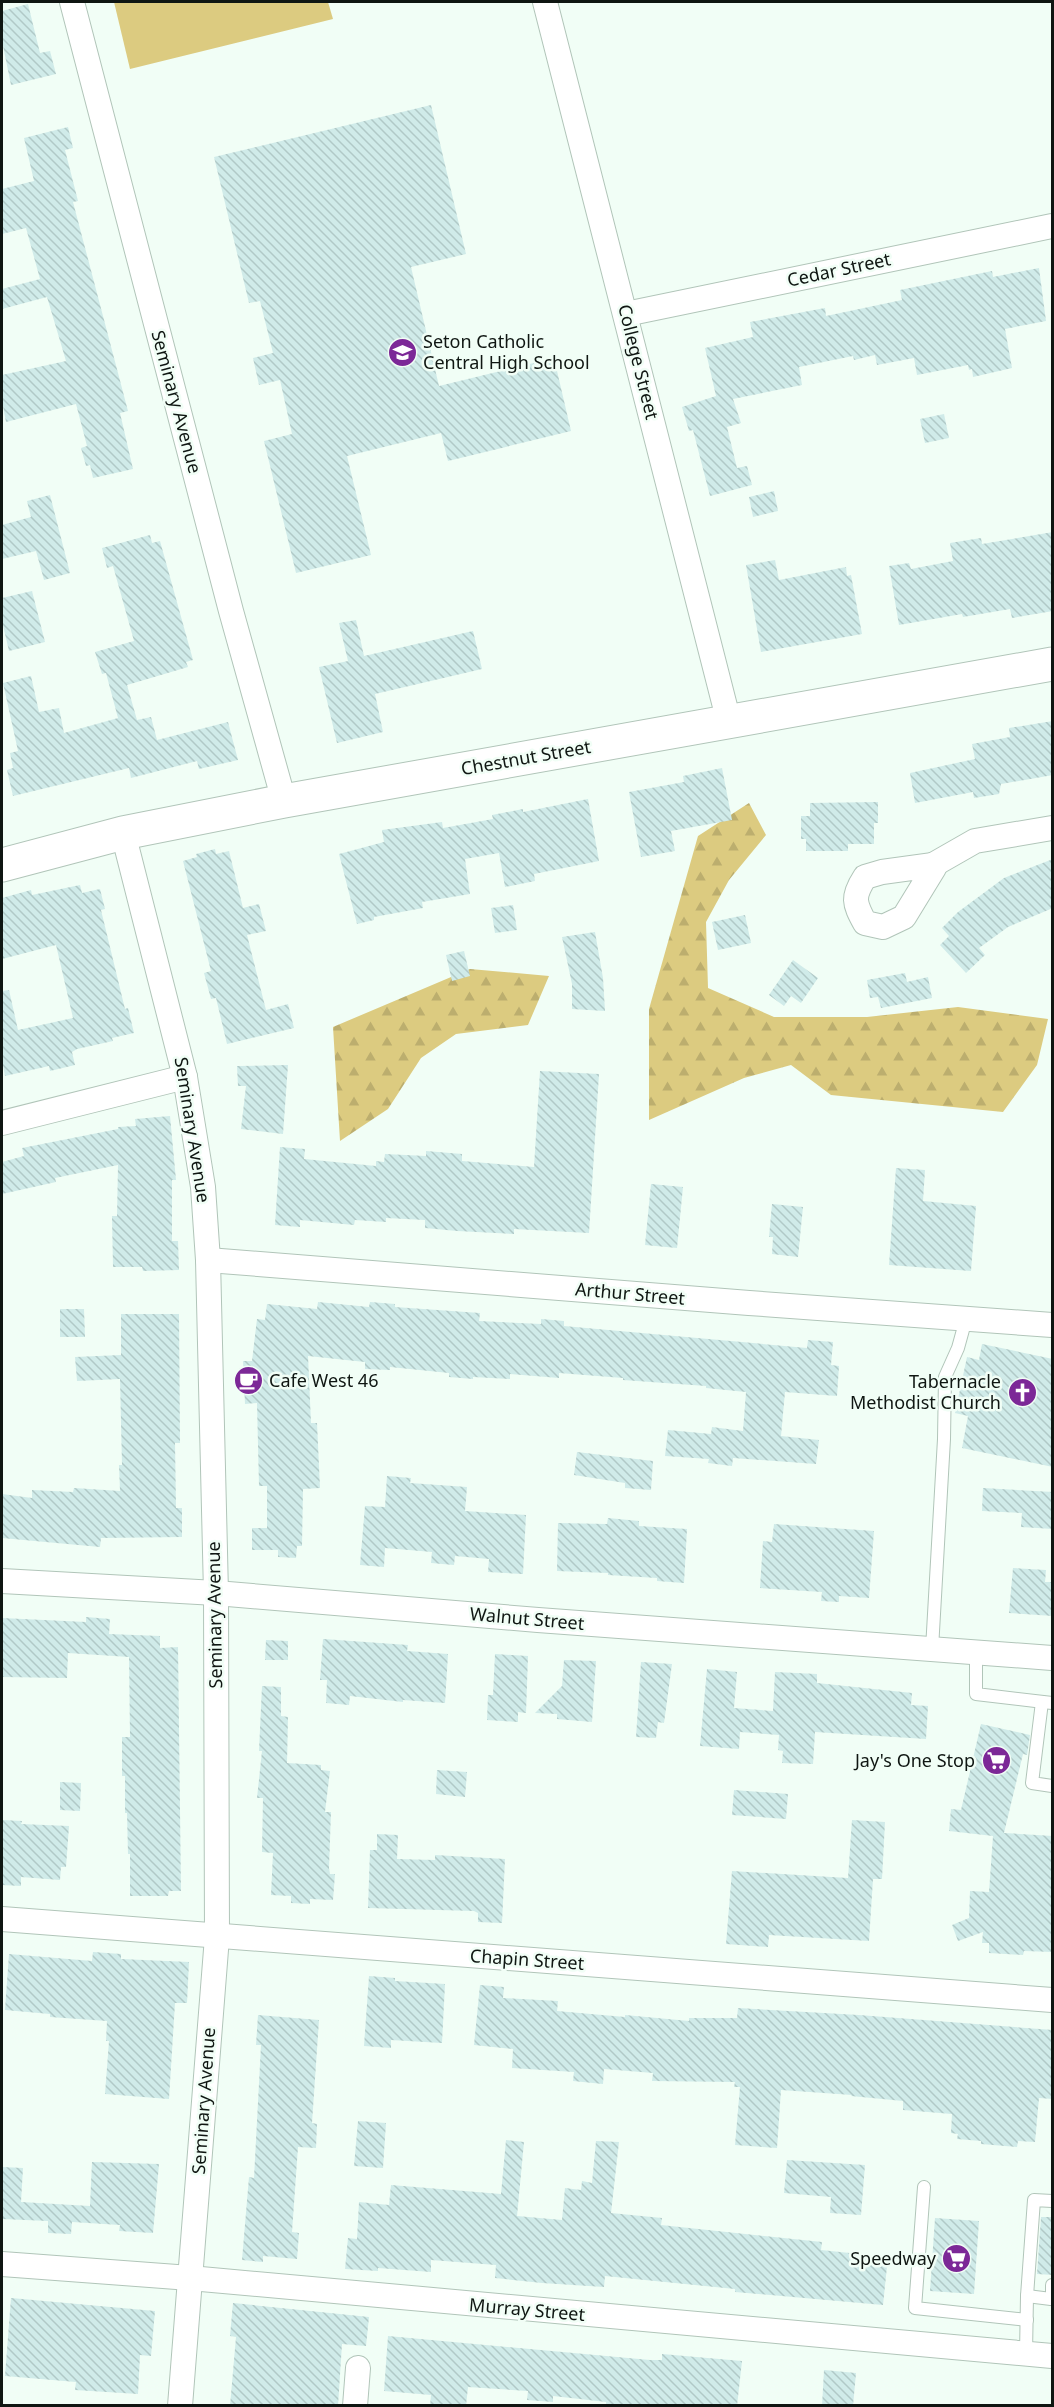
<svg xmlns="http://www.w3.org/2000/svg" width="1054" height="2407" font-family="'Noto Sans',sans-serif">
	<defs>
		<pattern id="forest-firs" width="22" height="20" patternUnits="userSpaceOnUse" patternTransform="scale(1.5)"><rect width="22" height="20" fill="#dccb80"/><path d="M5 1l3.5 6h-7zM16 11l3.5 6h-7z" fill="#bcae6e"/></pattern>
		<pattern id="building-back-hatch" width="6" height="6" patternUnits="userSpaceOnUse" patternTransform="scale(1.5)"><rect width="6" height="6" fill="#d0ebe9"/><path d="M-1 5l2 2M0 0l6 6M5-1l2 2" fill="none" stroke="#b1c9c7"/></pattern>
	</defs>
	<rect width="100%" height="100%" fill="#f1fef6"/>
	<!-- forest -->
	<g fill="url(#forest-firs)">
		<polygon points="749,803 766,835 729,880 706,922 708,988 774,1017 867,1017 958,1007 1048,1019 1037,1065 1003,1112 831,1095 791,1065 744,1078 649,1120 649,1009 698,836"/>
		<polygon points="470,969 549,976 528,1025 456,1034 421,1058 388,1109 340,1141 333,1027"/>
	</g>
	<!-- pitch -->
	<polygon fill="#dccb80" points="114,2 328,2 333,19 130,69"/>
	<!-- building -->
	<g fill="url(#building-back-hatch)">
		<polygon points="28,4 40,53 50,51 56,74 11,85 2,41 2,11"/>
		<polygon points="431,105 466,254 411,267 439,386 554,358 571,431 448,461 441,433 347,456 371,555 296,573 264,441 292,434 280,380 259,385 253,358 273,353 260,301 249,303 214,157"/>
		<polygon points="68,127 73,148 65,150 78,201 73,202 128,411 120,413 133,469 93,478 90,465 86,466 81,448 87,446 76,404 6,422 2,401 2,375 66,361 47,297 2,309 2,289 40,279 26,228 2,234 2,189 34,181 24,138"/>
		<polygon points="1039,268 1046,321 1005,329 1012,368 973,377 972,369 969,370 968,365 917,375 914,358 877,365 875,355 854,360 853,356 799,367 802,385 733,399 741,423 727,427 737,468 747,466 752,485 710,496 693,430 689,431 682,407 716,396 705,348 753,337 750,322 825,308 826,316 902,300 900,290 992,271 993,277"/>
		<polygon points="944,414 949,438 925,443 920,419"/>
		<polygon points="774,491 778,511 753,517 749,497"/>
		<polygon points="50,495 70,573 44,580 36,551 2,559 2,525 31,517 27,501"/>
		<polygon points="1053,532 1053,611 1012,618 1010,609 963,617 962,614 899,625 889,566 909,563 911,569 953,561 950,543 981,538 982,544"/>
		<polygon points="150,535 152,543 160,541 193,660 186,662 188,667 127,685 137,720 151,717 157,740 228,722 238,760 199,769 197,761 131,778 129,768 13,796 7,770 13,768 10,753 18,751 3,683 31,676 39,712 59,708 64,733 118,718 106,673 102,674 95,652 134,641 113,566 107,568 102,548"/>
		<polygon points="775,560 779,580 846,567 847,576 851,575 862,634 761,652 746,565"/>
		<polygon points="32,591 45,642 9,651 2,621 2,598"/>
		<polygon points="356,620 364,656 473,631 482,669 375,694 383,732 337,743 319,667 348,661 339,623"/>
		<polygon points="1053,721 1053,775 1001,784 999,794 974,798 973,792 915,803 910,773 975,759 972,744 1010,737 1009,728"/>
		<polygon points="722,768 732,820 671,831 675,851 641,857 629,792 684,782 683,776"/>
		<polygon points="588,799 599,861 534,874 535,881 505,887 499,853 465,859 470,894 422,902 423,908 374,917 374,920 357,924 339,854 384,842 382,830 442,822 443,828 493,819 492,815 523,809 523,812"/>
		<polygon points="878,802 878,823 874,823 874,844 848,844 848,851 806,851 806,839 801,839 801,816 810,816 810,803"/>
		<polygon points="215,849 216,854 229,851 243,908 259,904 266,931 247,935 266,1010 288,1004 294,1028 227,1044 216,998 211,999 204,973 211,971 183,861 197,857 196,854"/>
		<polygon points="1053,859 1053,908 1008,927 979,948 985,955 966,973 940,945 949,936 942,928 958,912 1004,878"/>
		<polygon points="80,885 82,893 100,889 105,909 101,910 125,1009 128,1008 134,1033 112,1038 113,1041 77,1049 72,1052 75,1065 50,1071 49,1066 5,1076 2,1060 2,991 9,990 18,1030 73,1018 56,945 2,959 2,898 31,890 32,895"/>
		<polygon points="513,905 517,930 495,933 491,908"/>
		<polygon points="745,915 751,943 718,950 712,922"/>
		<polygon points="595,932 603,978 605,1011 572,1009 572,984 562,937"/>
		<polygon points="464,951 470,976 452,981 446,955"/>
		<polygon points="793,960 818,978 801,1003 791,996 784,1006 769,995"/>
		<polygon points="905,973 907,982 928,977 932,998 881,1008 878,997 870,998 867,980"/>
		<polygon points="288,1065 283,1134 241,1129 246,1086 238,1086 237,1066"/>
		<polygon points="540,1071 599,1074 589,1233 514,1229 514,1234 457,1231 425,1228 425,1220 386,1218 386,1222 355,1220 354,1225 300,1220 300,1227 275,1225 280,1147 305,1149 304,1159 376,1166 376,1161 384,1162 385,1154 426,1156 426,1151 462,1154 462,1161 534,1167"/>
		<polygon points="170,1116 176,1180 172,1180 172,1241 178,1241 179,1270 143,1271 142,1267 113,1267 112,1216 117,1216 118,1165 55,1178 56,1182 2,1194 2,1162 24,1156 22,1148 118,1129 118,1127 136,1126 135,1119"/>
		<polygon points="896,1168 925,1170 923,1201 976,1206 971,1271 889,1265"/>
		<polygon points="651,1184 683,1187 677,1248 645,1245"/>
		<polygon points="772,1204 803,1207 798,1257 772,1254 773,1237 769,1237"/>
		<polygon points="318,1302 369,1307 370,1302 395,1304 395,1307 480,1313 479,1321 541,1324 541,1319 564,1321 564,1326 807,1348 808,1340 833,1342 831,1365 839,1366 837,1396 785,1392 781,1436 819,1440 816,1464 733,1458 732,1466 708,1463 709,1459 665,1456 668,1430 711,1434 712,1427 743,1431 746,1392 706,1388 706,1386 623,1380 623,1378 559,1373 559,1378 510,1374 510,1379 473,1377 473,1379 449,1377 449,1373 390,1367 390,1370 365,1369 365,1362 308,1356 311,1423 317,1423 320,1488 303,1489 302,1546 297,1546 296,1558 278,1557 278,1550 252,1550 252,1528 267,1528 267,1486 259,1486 257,1403 245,1404 243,1361 252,1361 257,1319 265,1320 267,1304 317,1309"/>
		<polygon points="60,1309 84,1309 85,1337 60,1337"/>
		<polygon points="121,1314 179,1314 180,1443 175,1443 176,1508 182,1508 182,1537 101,1538 100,1547 2,1538 2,1494 32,1498 32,1490 73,1492 74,1488 120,1491 119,1465 122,1465 120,1379 77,1381 75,1357 121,1355"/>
		<polygon points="982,1344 1053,1359 1053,1467 962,1448 968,1416 955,1413 967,1357 979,1360"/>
		<polygon points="577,1452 653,1461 651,1490 625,1488 625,1483 574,1475"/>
		<polygon points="387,1476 411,1478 410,1483 467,1487 465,1511 526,1515 523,1574 488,1572 489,1559 455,1556 454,1565 431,1563 432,1552 385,1548 384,1567 360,1565 365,1506 385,1507"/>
		<polygon points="983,1488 1053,1492 1053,1529 1021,1527 1022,1513 982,1511"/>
		<polygon points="608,1518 639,1521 639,1526 687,1529 684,1583 657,1581 657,1578 608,1575 608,1573 557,1571 558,1523 607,1524"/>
		<polygon points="774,1524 874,1531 869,1598 839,1596 839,1602 821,1601 822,1592 760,1588 763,1541 772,1542"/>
		<polygon points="1013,1568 1046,1570 1045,1582 1053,1582 1053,1616 1009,1613"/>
		<polygon points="86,1617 110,1619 109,1634 160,1636 160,1648 178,1647 181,1891 169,1891 168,1896 130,1896 130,1854 128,1854 127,1813 125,1813 125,1776 122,1776 122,1737 130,1737 129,1657 68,1653 67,1678 2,1677 2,1618 86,1622"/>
		<polygon points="323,1639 408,1645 407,1651 448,1654 445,1703 403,1700 403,1702 350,1696 349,1705 326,1703 327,1680 320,1680"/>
		<polygon points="266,1640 288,1641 288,1660 265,1660"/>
		<polygon points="495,1654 528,1656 526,1713 518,1712 518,1722 487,1720 488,1695 493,1695"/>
		<polygon points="564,1660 596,1661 592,1722 557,1719 557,1714 535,1713 562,1686"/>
		<polygon points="641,1662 672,1664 664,1723 658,1722 656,1738 636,1737"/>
		<polygon points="707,1669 737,1672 734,1708 773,1711 775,1672 817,1674 817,1683 912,1693 911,1705 928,1706 926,1739 815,1732 813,1764 782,1763 783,1751 778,1750 779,1735 740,1732 739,1749 700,1746"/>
		<polygon points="262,1686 281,1687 281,1716 288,1717 287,1763 321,1765 321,1770 330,1771 325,1812 331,1812 329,1868 330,1874 335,1874 333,1900 310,1899 310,1904 291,1903 291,1896 271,1895 273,1853 262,1852 263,1798 257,1798 262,1751 259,1751"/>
		<polygon points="981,1724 1030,1735 1027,1755 1023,1754 1004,1833 1053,1836 1053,1952 1024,1951 1023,1955 989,1953 989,1943 982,1943 983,1932 958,1941 952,1925 969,1918 970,1891 989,1892 993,1836 949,1831 951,1809 961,1810"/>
		<polygon points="437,1770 467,1772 465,1797 436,1794"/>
		<polygon points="60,1782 81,1783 80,1811 60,1810"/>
		<polygon points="734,1790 788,1794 786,1819 732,1815"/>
		<polygon points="2,1820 22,1821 21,1824 69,1826 66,1867 61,1867 60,1880 21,1877 21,1886 2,1885"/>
		<polygon points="852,1820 885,1822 882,1879 873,1879 869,1941 769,1935 768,1947 726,1944 732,1871 848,1878"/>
		<polygon points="377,1834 398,1835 397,1859 435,1860 435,1855 505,1859 502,1923 478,1922 478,1913 474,1911 368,1908 370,1850 377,1850"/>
		<polygon points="93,1952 121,1954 121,1959 189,1962 187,2003 175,2003 169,2099 105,2094 109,2041 106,2041 107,2021 50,2017 50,2014 5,2010 9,1954 92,1961"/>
		<polygon points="369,1976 395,1978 395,1981 445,1984 442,2043 391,2040 391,2048 364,2046"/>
		<polygon points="480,1985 504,1987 503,1998 558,2001 557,2011 625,2017 625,2015 689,2021 689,2018 737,2018 738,2008 859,2015 1053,2030 1053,2099 1039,2098 1035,2142 1018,2141 1017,2147 981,2144 981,2141 957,2139 958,2134 951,2133 952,2114 903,2110 903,2101 851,2096 852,2095 781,2090 777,2148 735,2145 740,2087 734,2087 735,2082 652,2081 653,2073 604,2069 603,2084 573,2081 574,2072 512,2068 513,2049 474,2045"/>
		<polygon points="258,2015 319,2020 312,2123 317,2124 316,2148 298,2147 292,2232 299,2233 297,2259 263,2256 263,2262 242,2260 249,2177 254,2178 261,2045 256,2045"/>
		<polygon points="358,2121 386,2123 383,2168 354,2166"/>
		<polygon points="506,2140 524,2142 517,2216 562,2220 565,2188 581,2190 582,2181 592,2183 596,2141 619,2142 611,2213 662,2218 661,2225 822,2242 821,2250 888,2257 883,2305 735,2292 735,2289 605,2276 604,2287 542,2283 495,2278 496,2265 431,2260 431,2272 378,2268 378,2271 345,2269 348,2238 357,2239 359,2202 389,2205 391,2185 501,2194"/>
		<polygon points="787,2160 865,2165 861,2215 830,2213 831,2197 784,2193"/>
		<polygon points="92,2162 159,2164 153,2233 119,2231 120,2225 72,2222 71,2234 48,2233 48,2221 2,2219 2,2167 23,2168 21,2202 90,2206"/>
		<polygon points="1041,2217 1053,2217 1053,2275 1037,2274"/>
		<polygon points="935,2218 979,2221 974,2294 930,2291"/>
		<polygon points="11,2298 155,2311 151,2356 140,2355 138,2394 75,2390 76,2382 5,2376"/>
		<polygon points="233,2303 369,2317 366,2346 342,2344 338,2406 230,2406 236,2337 230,2336"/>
		<polygon points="388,2336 650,2360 662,2360 662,2354 742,2361 737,2406 606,2406 606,2402 553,2396 553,2402 527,2400 528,2391 468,2387 466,2406 430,2406 431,2395 384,2391"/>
		<polygon points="824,2370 856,2373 853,2406 822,2406"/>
	</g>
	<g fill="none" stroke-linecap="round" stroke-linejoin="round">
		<defs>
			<g id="lane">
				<polyline points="932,1649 944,1439 945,1377 958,1348 966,1319"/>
				<polyline points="976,1652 976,1694 1052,1703"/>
				<polyline points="1042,1702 1032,1783 1052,1786"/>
				<polyline points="924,2187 915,2308 1027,2320"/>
				<polyline points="1052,2285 1052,2299"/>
				<polyline points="1027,2296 1051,2299"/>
				<polyline points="1026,2354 1027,2296 1034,2200 1052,2201"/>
			</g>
			<g id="street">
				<polyline points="72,2 231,611 284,801"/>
				<polyline points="545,2 729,722"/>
				<polyline points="626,314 1052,226"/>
				<polyline points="123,833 185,1077 203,1187 208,1260 216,1593 217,1937 180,2406"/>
				<path d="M933,865L934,868L904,917L883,927L865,923C854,903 852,897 865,877L882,872Z"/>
				<polyline points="933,865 975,841 1052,828"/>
				<polyline points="2,1123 185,1077"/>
				<polyline points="208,1260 749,1303 1052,1325"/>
				<polyline points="2,1581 216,1593 538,1620 1052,1658"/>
				<polyline points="2,1919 1052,2000"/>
				<polyline points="2,2264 190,2278 1052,2356"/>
				<polyline points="355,2406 358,2368"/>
			</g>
			<polyline id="secondary" points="2,865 123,833 284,801 1052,664"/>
		</defs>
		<!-- lane casing -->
		<use href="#lane" stroke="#b1c5b9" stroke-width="14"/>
		<!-- street casing -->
		<use href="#street" stroke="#b1c5b9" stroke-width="26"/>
		<!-- secondary casing -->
		<use href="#secondary" stroke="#b1c5b9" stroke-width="35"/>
		<!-- lane -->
		<use href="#lane" stroke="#fff" stroke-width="12"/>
		<!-- street -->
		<use href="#street" stroke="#fff" stroke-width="24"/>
		<!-- secondary -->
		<use href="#secondary" stroke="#fff" stroke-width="33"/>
	</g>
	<!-- icons -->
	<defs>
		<symbol id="school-disc" viewBox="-11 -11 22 22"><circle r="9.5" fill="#7c2897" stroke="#f1fef6"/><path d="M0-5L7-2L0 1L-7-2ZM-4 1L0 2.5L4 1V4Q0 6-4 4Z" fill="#fff"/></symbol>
		<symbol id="cafe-disc" viewBox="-11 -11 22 22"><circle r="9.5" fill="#7c2897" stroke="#f1fef6"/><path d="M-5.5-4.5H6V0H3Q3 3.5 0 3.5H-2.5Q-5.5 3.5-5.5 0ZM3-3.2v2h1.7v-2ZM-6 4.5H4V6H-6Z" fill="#fff"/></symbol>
		<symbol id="church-disc" viewBox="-11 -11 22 22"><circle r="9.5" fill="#7c2897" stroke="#f1fef6"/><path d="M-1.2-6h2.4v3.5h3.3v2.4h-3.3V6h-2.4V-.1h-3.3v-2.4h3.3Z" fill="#fff"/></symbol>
		<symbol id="supermarket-disc" viewBox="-11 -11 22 22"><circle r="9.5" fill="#7c2897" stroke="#f1fef6"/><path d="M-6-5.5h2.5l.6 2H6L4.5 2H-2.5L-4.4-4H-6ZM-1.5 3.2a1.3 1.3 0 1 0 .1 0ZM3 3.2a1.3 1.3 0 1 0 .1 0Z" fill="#fff"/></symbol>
	</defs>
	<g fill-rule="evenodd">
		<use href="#school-disc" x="386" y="336" width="33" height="33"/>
		<use href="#cafe-disc" x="232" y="1364" width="33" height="33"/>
		<use href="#church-disc" x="1006" y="1376" width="33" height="33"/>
		<use href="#supermarket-disc" x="980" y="1744" width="33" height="33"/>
		<use href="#supermarket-disc" x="940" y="2242" width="33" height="33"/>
	</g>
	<g text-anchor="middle" stroke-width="5" stroke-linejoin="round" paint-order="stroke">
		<!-- street labels -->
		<g font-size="18" fill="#0f1612" stroke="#f1fef6">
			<text transform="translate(839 270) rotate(-12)" y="6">Cedar Street</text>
			<text transform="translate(638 362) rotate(76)" y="6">College Street</text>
			<text transform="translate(176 402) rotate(75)" y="6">Seminary Avenue</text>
			<text transform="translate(526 758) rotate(-10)" y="6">Chestnut Street</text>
			<text transform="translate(192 1130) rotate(81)" y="6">Seminary Avenue</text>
			<text transform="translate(630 1294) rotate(5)" y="6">Arthur Street</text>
			<text transform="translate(215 1615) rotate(-91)" y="6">Seminary Avenue</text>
			<text transform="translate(527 1619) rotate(5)" y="6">Walnut Street</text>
			<text transform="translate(527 1960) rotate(4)" y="6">Chapin Street</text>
			<text transform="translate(204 2101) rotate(-86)" y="6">Seminary Avenue</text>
			<text transform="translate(527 2310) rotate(5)" y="6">Murray Street</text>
		</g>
		<!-- poi labels -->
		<g font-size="18" fill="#0f1612" stroke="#f1fef6" text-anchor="end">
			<text x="423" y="348" text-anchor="start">Seton Catholic<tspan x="423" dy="21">Central High School</tspan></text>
			<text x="269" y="1387" text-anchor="start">Cafe West 46</text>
			<text x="1001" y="1388">Tabernacle<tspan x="1001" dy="21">Methodist Church</tspan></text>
			<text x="975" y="1767">Jay's One Stop</text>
			<text x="936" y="2265">Speedway</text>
		</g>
	</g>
	<!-- border -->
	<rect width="1054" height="2407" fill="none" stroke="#0f1612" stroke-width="6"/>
</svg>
